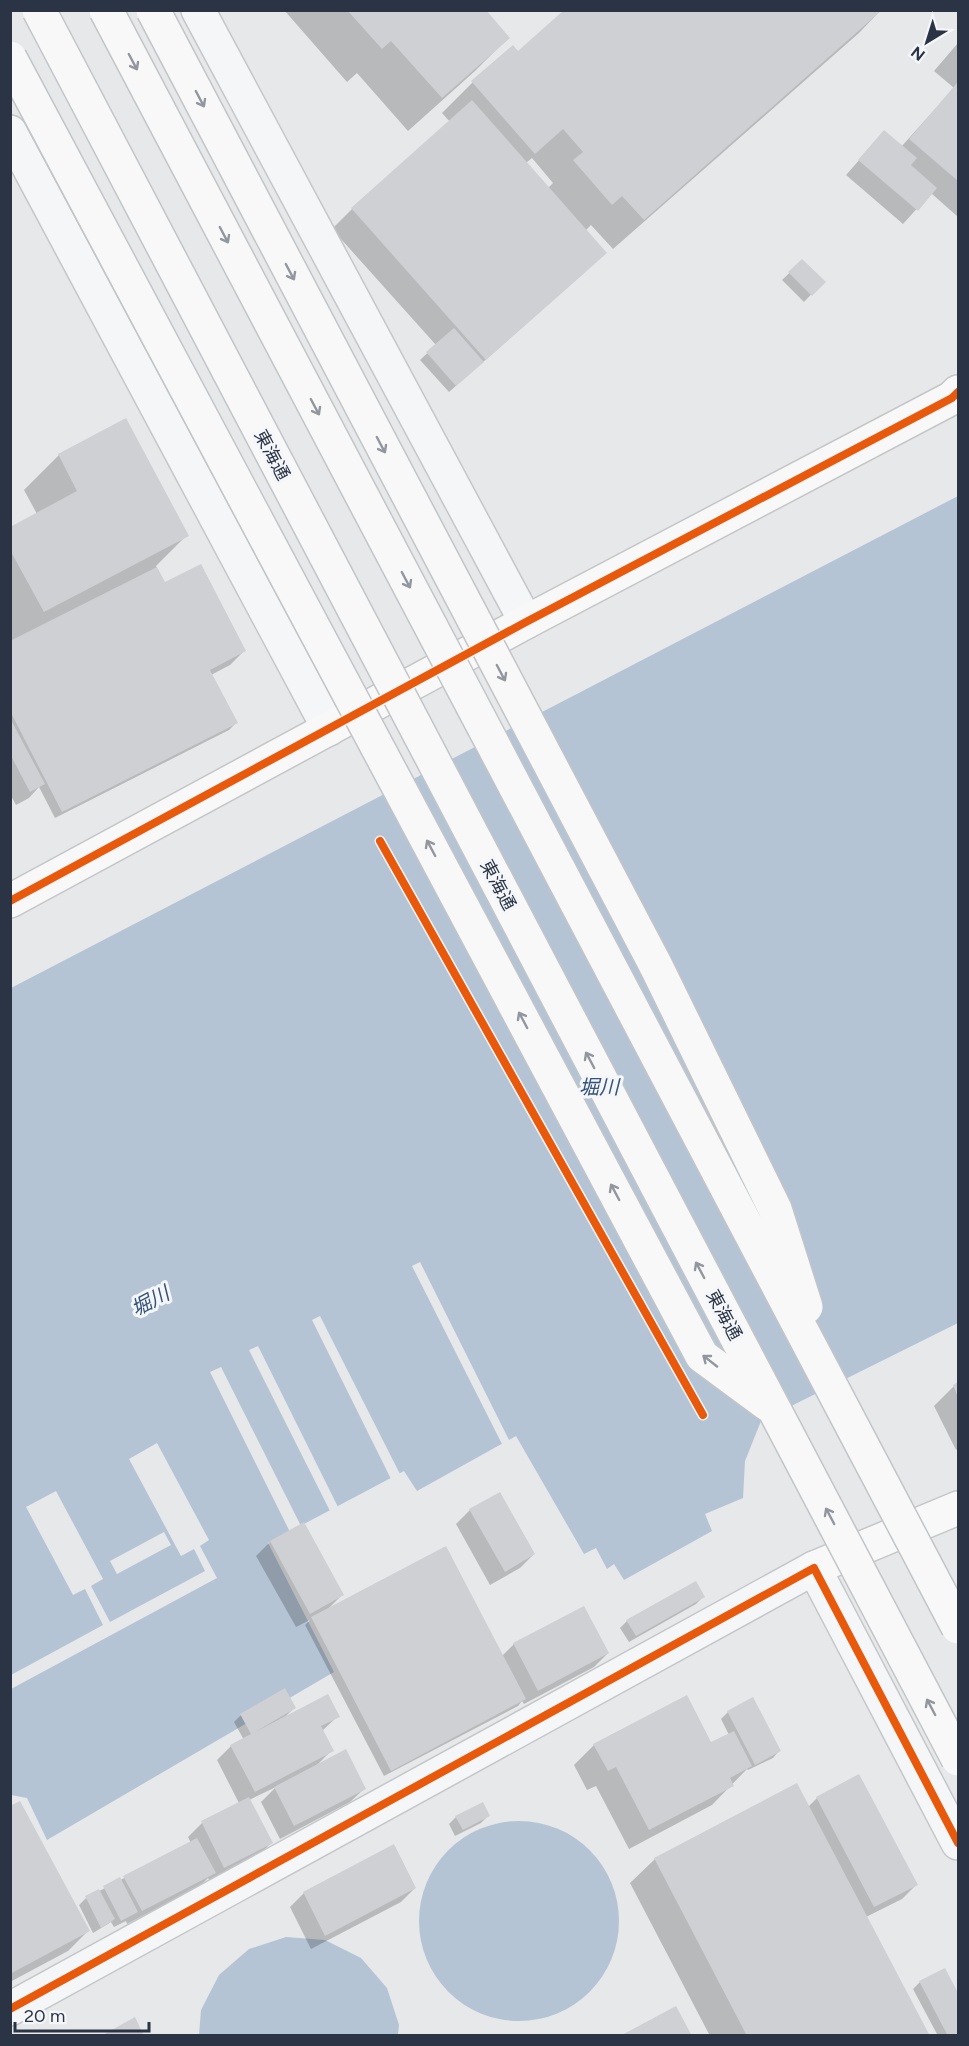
<svg xmlns="http://www.w3.org/2000/svg" width="969" height="2046" font-family="Figtree,'Noto Sans JP',sans-serif">
	<rect width="100%" height="100%" fill="#e6e8ea"/>
	<!-- water -->
	<g fill="#b4c4d5">
		<polygon points="958,496 958,1323 761,1421 745,1461 743,1498 705,1514 712,1531 624,1580 614,1564 607,1569 596,1548 584,1554 516,1436 417,1491 404,1471 268,1543 334,1672 47,1840 27,1798 11,1795 11,988"/>
		<circle cx="519" cy="1921" r="100"/>
		<polygon points="286,1937 325,1940 361,1958 387,1988 399,2025 398,2035 199,2035 201,2010 219,1975 249,1949"/>
	</g>
	<!-- pier -->
	<g fill="#e6e8ea">
		<polygon points="420,1262 510,1442 503,1446 412,1266"/>
		<polygon points="320,1316 401,1476 392,1481 312,1320"/>
		<polygon points="258,1346 339,1509 331,1513 249,1350"/>
		<polygon points="221,1367 302,1528 291,1534 210,1372"/>
		<polygon points="157,1443 209,1540 200,1546 217,1578 11,1689 11,1675 103,1625 85,1589 73,1595 26,1507 56,1491 103,1579 91,1586 110,1622 205,1571 194,1549 181,1556 129,1459"/>
		<polygon points="164,1532 171,1545 117,1574 110,1561"/>
	</g>
	<!-- shadow -->
	<g fill="#0003" fill-rule="evenodd">
		<polygon points="284,10 484,10 508,38 475,71 408,131 357,73 347,82"/>
		<path d="M881,10L859,33L613,249L591,225L585,231V272L449,392L420,360L436,345L332,229L352,209L450,122L442,113L472,83L513,47L518,53ZM532,158L553,183L548,188L526,163Z"/>
		<polygon points="958,43 958,217 931,193 903,224 846,175 884,132 901,147 954,88 934,71"/>
		<polygon points="802,261 823,282 804,302 782,280"/>
		<polygon points="59,455 187,535 156,566 165,584 244,651 230,665 211,675 236,723 229,730 55,818 39,787 29,798 16,805 10,794 10,528 37,514 24,490"/>
		<polygon points="958,1384 958,1448 956,1450 934,1406 953,1387"/>
		<polygon points="470,1510 534,1554 520,1568 490,1585 456,1524"/>
		<polygon points="303,1524 342,1595 329,1608 502,1656 514,1644 608,1653 594,1667 524,1704 522,1701 518,1706 384,1776 305,1625 310,1620 296,1627 256,1556 270,1542"/>
		<polygon points="703,1597 696,1604 629,1642 620,1628 627,1621"/>
		<polygon points="294,1708 284,1718 338,1716 322,1731 332,1750 317,1765 364,1789 350,1802 280,1839 261,1802 276,1787 249,1800 271,1843 257,1857 210,1881 208,1878 200,1886 127,1924 126,1921 114,1927 111,1922 93,1933 79,1905 86,1898 191,1843 188,1837 202,1823 239,1803 217,1760 231,1746 244,1740 234,1722 241,1715"/>
		<polygon points="728,1712 779,1751 773,1758 748,1770 747,1769 712,1805 629,1849 596,1786 587,1790 574,1765 594,1745 710,1744 729,1735 721,1719"/>
		<polygon points="817,1798 916,1885 902,1899 866,1917 928,2036 710,2036 630,1883 655,1859 808,1807"/>
		<polygon points="10,1808 88,1931 68,1951 10,1982"/>
		<polygon points="488,1816 481,1823 455,1836 449,1824 456,1817"/>
		<polygon points="415,1888 401,1902 311,1949 290,1907 304,1893"/>
		<polygon points="945,1970 958,1996 958,2036 938,2036 913,1989 920,1982"/>
	</g>
	<!-- building -->
	<g fill="#ced0d3">
		<polygon points="347,10 486,10 510,38 442,98 391,41 382,49"/>
		<polygon points="564,10 882,10 644,220 622,196 612,205 573,160 583,152 563,129 535,154 471,81 513,45 518,51"/>
		<polygon points="957,83 958,84 958,181 909,139"/>
		<polygon points="472,100 607,253 486,360 351,208"/>
		<polygon points="884,130 917,158 911,165 937,188 918,211 858,160"/>
		<polygon points="802,259 826,282 812,296 788,272"/>
		<polygon points="454,328 484,362 456,386 426,352"/>
		<polygon points="126,418 189,536 44,612 10,550 10,527 77,491 58,454"/>
		<polygon points="201,564 246,651 210,670 238,723 62,812 10,711 10,641 157,567 165,582"/>
		<polygon points="10,718 45,784 30,792 10,754"/>
		<polygon points="958,1382 958,1397 953,1385"/>
		<polygon points="500,1492 535,1554 505,1572 469,1509"/>
		<polygon points="304,1522 344,1595 310,1614 270,1541"/>
		<polygon points="446,1546 526,1699 391,1771 311,1617"/>
		<polygon points="696,1581 705,1597 636,1636 626,1620"/>
		<polygon points="584,1606 609,1653 538,1691 513,1643"/>
		<polygon points="285,1688 296,1708 253,1733 328,1694 340,1717 321,1726 334,1751 255,1792 230,1745 251,1734 240,1714"/>
		<polygon points="687,1695 711,1742 734,1731 752,1766 730,1778 734,1786 649,1830 616,1767 608,1771 593,1744"/>
		<polygon points="753,1697 781,1751 755,1765 727,1711"/>
		<polygon points="346,1749 366,1789 294,1826 274,1787"/>
		<polygon points="859,1774 918,1885 874,1907 816,1797"/>
		<polygon points="797,1783 930,2036 747,2036 654,1858"/>
		<polygon points="249,1797 273,1843 224,1868 201,1821"/>
		<polygon points="20,1801 90,1931 10,1974 10,1806"/>
		<polygon points="483,1802 490,1816 463,1830 455,1816"/>
		<polygon points="197,1838 216,1873 142,1911 123,1876"/>
		<polygon points="394,1844 416,1888 325,1936 303,1892"/>
		<polygon points="120,1877 138,1912 121,1921 103,1886"/>
		<polygon points="99,1889 115,1919 101,1928 85,1896"/>
		<polygon points="945,1968 958,1993 958,2036 948,2036 919,1981"/>
		<polygon points="676,2006 692,2036 620,2036"/>
		<polygon points="135,2017 144,2036 101,2036"/>
	</g>
	<g fill="none" stroke-linecap="round" stroke-linejoin="round">
		<defs>
			<g id="street">
				<polyline points="198,10 526,622"/>
				<polyline points="10,132 329,729"/>
				<polyline points="10,2009 814,1568 958,1843"/>
			</g>
			<g id="secondary">
				<polyline points="10,901 526,622 952,398 958,392"/>
				<polyline points="814,1568 958,1508"/>
			</g>
		</defs>
		<!-- street casing -->
		<use href="#street" stroke="#c4c6c8" stroke-width="36"/>
		<!-- secondary casing -->
		<use href="#secondary" stroke="#c4c6c8" stroke-width="36"/>
		<!-- street -->
		<use href="#street" stroke="#f5f6f7" stroke-width="33"/>
		<!-- secondary -->
		<use href="#secondary" stroke="#f8f8f8" stroke-width="33"/>
		<defs>
			<g id="primary-bridge">
				<polyline points="39,10 958,1759"/>
				<polyline points="106,10 958,1627"/>
				<polyline points="153,10 656,966 775,1209 806,1307"/>
				<polyline points="10,58 702,1356 767,1404"/>
			</g>
		</defs>
		<!-- primary-bridge casing -->
		<use href="#primary-bridge" stroke="#c2c5c8" stroke-width="36" stroke-linecap="butt"/>
		<!-- primary-bridge -->
		<use href="#primary-bridge" stroke="#f8f8f8" stroke-width="33"/>
		<defs>
			<g id="cycleway">
				<polyline points="380,841 703,1415"/>
				<polyline points="10,901 526,622 952,398 958,392"/>
				<polyline points="10,2009 814,1568 958,1843"/>
			</g>
		</defs>
		<!-- cycleway casing -->
		<use href="#cycleway" stroke="#f4f6f9" stroke-width="11"/>
		<!-- cycleway -->
		<use href="#cycleway" stroke="#e8590c" stroke-width="8"/>
	</g>
	<!-- one-way arrows -->
	<defs><path id="oneway-shaft" d="M-6 0H5M1.5-3L5.5 0L1.5 3" fill="none" stroke-width="1.6" stroke-linecap="round" stroke-linejoin="round" transform="scale(1.5)"/></defs>
	<g stroke="#92969e">
		<use href="#oneway-shaft" transform="translate(133 62) rotate(62)"/>
		<use href="#oneway-shaft" transform="translate(200 99) rotate(62)"/>
		<use href="#oneway-shaft" transform="translate(224 235) rotate(62)"/>
		<use href="#oneway-shaft" transform="translate(290 272) rotate(62)"/>
		<use href="#oneway-shaft" transform="translate(315 407) rotate(62)"/>
		<use href="#oneway-shaft" transform="translate(381 445) rotate(62)"/>
		<use href="#oneway-shaft" transform="translate(406 580) rotate(62)"/>
		<use href="#oneway-shaft" transform="translate(501 673) rotate(62)"/>
		<use href="#oneway-shaft" transform="translate(431 848) rotate(-118)"/>
		<use href="#oneway-shaft" transform="translate(523 1020) rotate(-118)"/>
		<use href="#oneway-shaft" transform="translate(590 1060) rotate(-118)"/>
		<use href="#oneway-shaft" transform="translate(615 1192) rotate(-118)"/>
		<use href="#oneway-shaft" transform="translate(700 1270) rotate(-118)"/>
		<use href="#oneway-shaft" transform="translate(710 1361) rotate(-142)"/>
		<use href="#oneway-shaft" transform="translate(830 1516) rotate(-118)"/>
		<use href="#oneway-shaft" transform="translate(931 1707) rotate(-118)"/>
	</g>
	<g text-anchor="middle" stroke-width="6" stroke-linejoin="round" paint-order="stroke">
		<!-- street labels -->
		<g font-size="18" fill="#2b3445" stroke="#f4f6f9">
			<text transform="translate(272 455) rotate(62)" y="6">東海通</text>
			<text transform="translate(498 885) rotate(62)" y="6">東海通</text>
			<text transform="translate(724 1315) rotate(62)" y="6">東海通</text>
		</g>
		<!-- water labels -->
		<g font-size="20" font-style="italic" fill="#34527a" stroke="#f4f6f9">
			<text x="599" y="1094">堀川</text>
			<text transform="translate(150 1301) rotate(-28)" y="7">堀川</text>
		</g>
	</g>
	<!-- border -->
	<rect width="969" height="2046" fill="none" stroke="#2b3445" stroke-width="24"/>
	<!-- north arrow -->
	<g transform="translate(927 42) rotate(218)" stroke="#f4f6f9" stroke-width="4.5" paint-order="stroke">
	<path d="M0-4.5L10 22L0 15L-10 22Z" fill="#2b3445"/>
	<text y="-9" font-size="16" font-weight="bold" text-anchor="middle" fill="#2b3445">N</text>
	</g>
	<!-- scale -->
	<path d="M15 2022v9h134v-9" fill="none" stroke="#2b3445" stroke-width="3"/>
	<text x="24" y="2022" font-size="18" fill="#2b3445" stroke="#f4f6f9" stroke-width="4.5" paint-order="stroke">20 m</text>
</svg>
